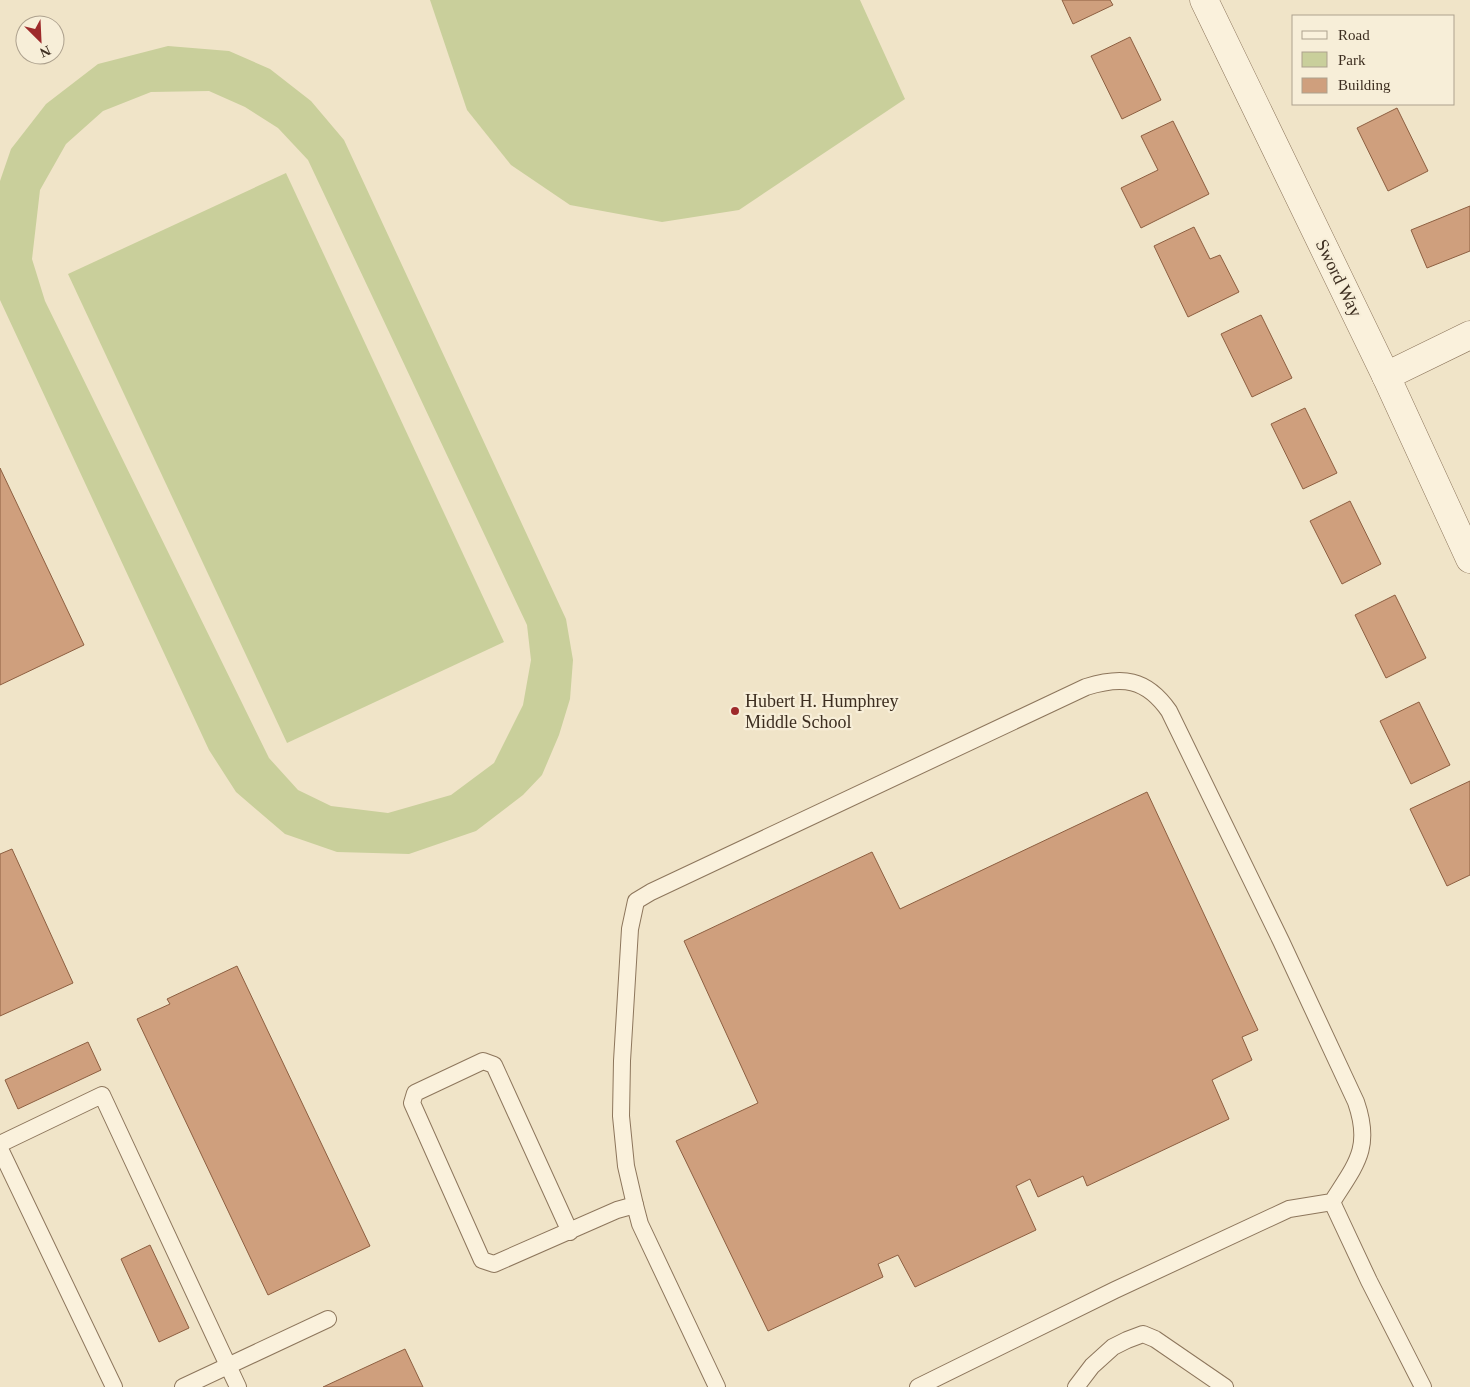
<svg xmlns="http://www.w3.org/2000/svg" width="1470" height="1387" font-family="Georgia,serif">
	<rect width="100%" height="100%" fill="#f0e4c8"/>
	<!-- green -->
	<g fill="#c9cf9b" fill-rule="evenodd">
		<polygon points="430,0 860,0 905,99 739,210 662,222 570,205 511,165 467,110"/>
		<path d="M168,46L229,51L270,69L311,101L344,140L566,619L573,660L570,699L559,735L542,775L523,795L476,831L409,854L337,852L285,834L236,792L209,750L0,300V181L11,149L46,104L98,64ZM209,91L245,107L278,128L308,160L527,625L531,660L523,705L494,763L451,795L388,813L331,806L298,790L269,758L45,301L32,259L40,190L66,144L103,111L151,92Z"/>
		<polygon points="286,173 504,642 287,743 68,274"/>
	</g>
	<!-- building -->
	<g fill="#cf9f7d" stroke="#8d5f41">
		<polygon points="1062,0 1110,0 1113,5 1073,24"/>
		<polygon points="1130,37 1161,100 1122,119 1091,56"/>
		<polygon points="1397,108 1428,171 1388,191 1357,128"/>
		<polygon points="1173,121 1209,194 1141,228 1121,188 1158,170 1141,136"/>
		<polygon points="1470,206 1470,251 1427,268 1411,230"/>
		<polygon points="1194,227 1210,259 1220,255 1239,292 1188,317 1154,246"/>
		<polygon points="1261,315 1292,378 1252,397 1221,334"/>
		<polygon points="1305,408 1337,473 1303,489 1271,424"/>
		<polygon points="0,468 84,645 0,685"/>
		<polygon points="1350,501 1381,564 1342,584 1310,521"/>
		<polygon points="1395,595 1426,658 1386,678 1355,615"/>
		<polygon points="1419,702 1450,765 1411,784 1380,721"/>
		<polygon points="1470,781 1470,875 1447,886 1410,809"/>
		<polygon points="1147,792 1258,1030 1242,1037 1252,1060 1212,1080 1229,1119 1087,1186 1083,1176 1038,1197 1030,1179 1016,1186 1036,1230 915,1287 898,1255 878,1264 883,1277 768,1331 676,1141 758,1103 684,941 872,852 900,909"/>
		<polygon points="12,849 73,983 0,1016 0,854"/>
		<polygon points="237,966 370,1246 268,1295 137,1019 170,1004 167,999"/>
		<polygon points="88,1042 101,1070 18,1109 5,1080"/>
		<polygon points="150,1245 189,1328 159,1342 121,1259"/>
		<polygon points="405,1349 423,1387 323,1387"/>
	</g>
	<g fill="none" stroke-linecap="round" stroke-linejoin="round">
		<defs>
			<g id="lane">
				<polyline points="0,1144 102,1095 238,1387"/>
				<polyline points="0,1149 114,1387"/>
				<polyline points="1332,1202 1369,1281 1423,1387"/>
				<path d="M635,1205L626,1166L621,1116L622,1061L630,929L636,901L651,892L1086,687C1122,676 1146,678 1169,711L1281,941L1356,1102C1372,1148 1356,1164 1332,1202L1289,1209L1115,1290L918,1387"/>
				<polyline points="570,1232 494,1065 483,1061 415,1093 412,1103 482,1260 494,1264 617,1210 635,1205 640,1224 717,1387"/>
				<polyline points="183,1387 328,1319"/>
				<polyline points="1076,1387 1092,1366 1113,1347 1127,1340 1143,1334 1155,1339 1225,1387"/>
			</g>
			<g id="street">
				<polyline points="1204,0 1386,376 1470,559"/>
				<polyline points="1386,376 1470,335"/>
			</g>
		</defs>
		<!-- lane casing -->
		<use href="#lane" stroke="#8d765c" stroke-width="18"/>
		<!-- street casing -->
		<use href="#street" stroke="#8d765c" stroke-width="29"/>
		<!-- lane -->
		<use href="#lane" stroke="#faf1dc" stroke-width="16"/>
		<!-- street -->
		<use href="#street" stroke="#faf1dc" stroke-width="28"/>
	</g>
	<!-- markers -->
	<circle fill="#9e2a2b" stroke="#f7eed8" stroke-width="2" cx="735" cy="711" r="5"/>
	<g text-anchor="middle" stroke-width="4.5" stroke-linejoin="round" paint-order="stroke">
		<!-- street labels -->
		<g font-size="18" fill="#3d2e20" stroke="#f7eed8">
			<text transform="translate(1339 278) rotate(64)" y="6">Sword Way</text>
		</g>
		<!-- poi labels -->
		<g font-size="18" fill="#3d2e20" stroke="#f7eed8" text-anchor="start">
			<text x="745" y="707">Hubert H. Humphrey<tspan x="745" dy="21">Middle School</tspan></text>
		</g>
	</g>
	<!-- legend -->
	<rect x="1292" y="15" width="162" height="90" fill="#f7eed8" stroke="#ada18e"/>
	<rect x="1302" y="31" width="25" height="8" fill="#faf1dc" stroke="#ada18e"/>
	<text x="1338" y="40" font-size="15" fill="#3d2e20">Road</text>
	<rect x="1302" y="52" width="25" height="15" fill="#c9cf9b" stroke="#ada18e"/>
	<text x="1338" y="65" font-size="15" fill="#3d2e20">Park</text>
	<rect x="1302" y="78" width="25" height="15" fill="#cf9f7d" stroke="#ada18e"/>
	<text x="1338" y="90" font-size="15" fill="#3d2e20">Building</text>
	<!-- north arrow -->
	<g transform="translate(40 40) rotate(156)"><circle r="24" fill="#f7eed8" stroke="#ada18e"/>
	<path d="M0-4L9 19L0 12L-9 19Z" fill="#9e2a2b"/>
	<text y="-8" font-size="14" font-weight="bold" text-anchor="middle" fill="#3d2e20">N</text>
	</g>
</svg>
